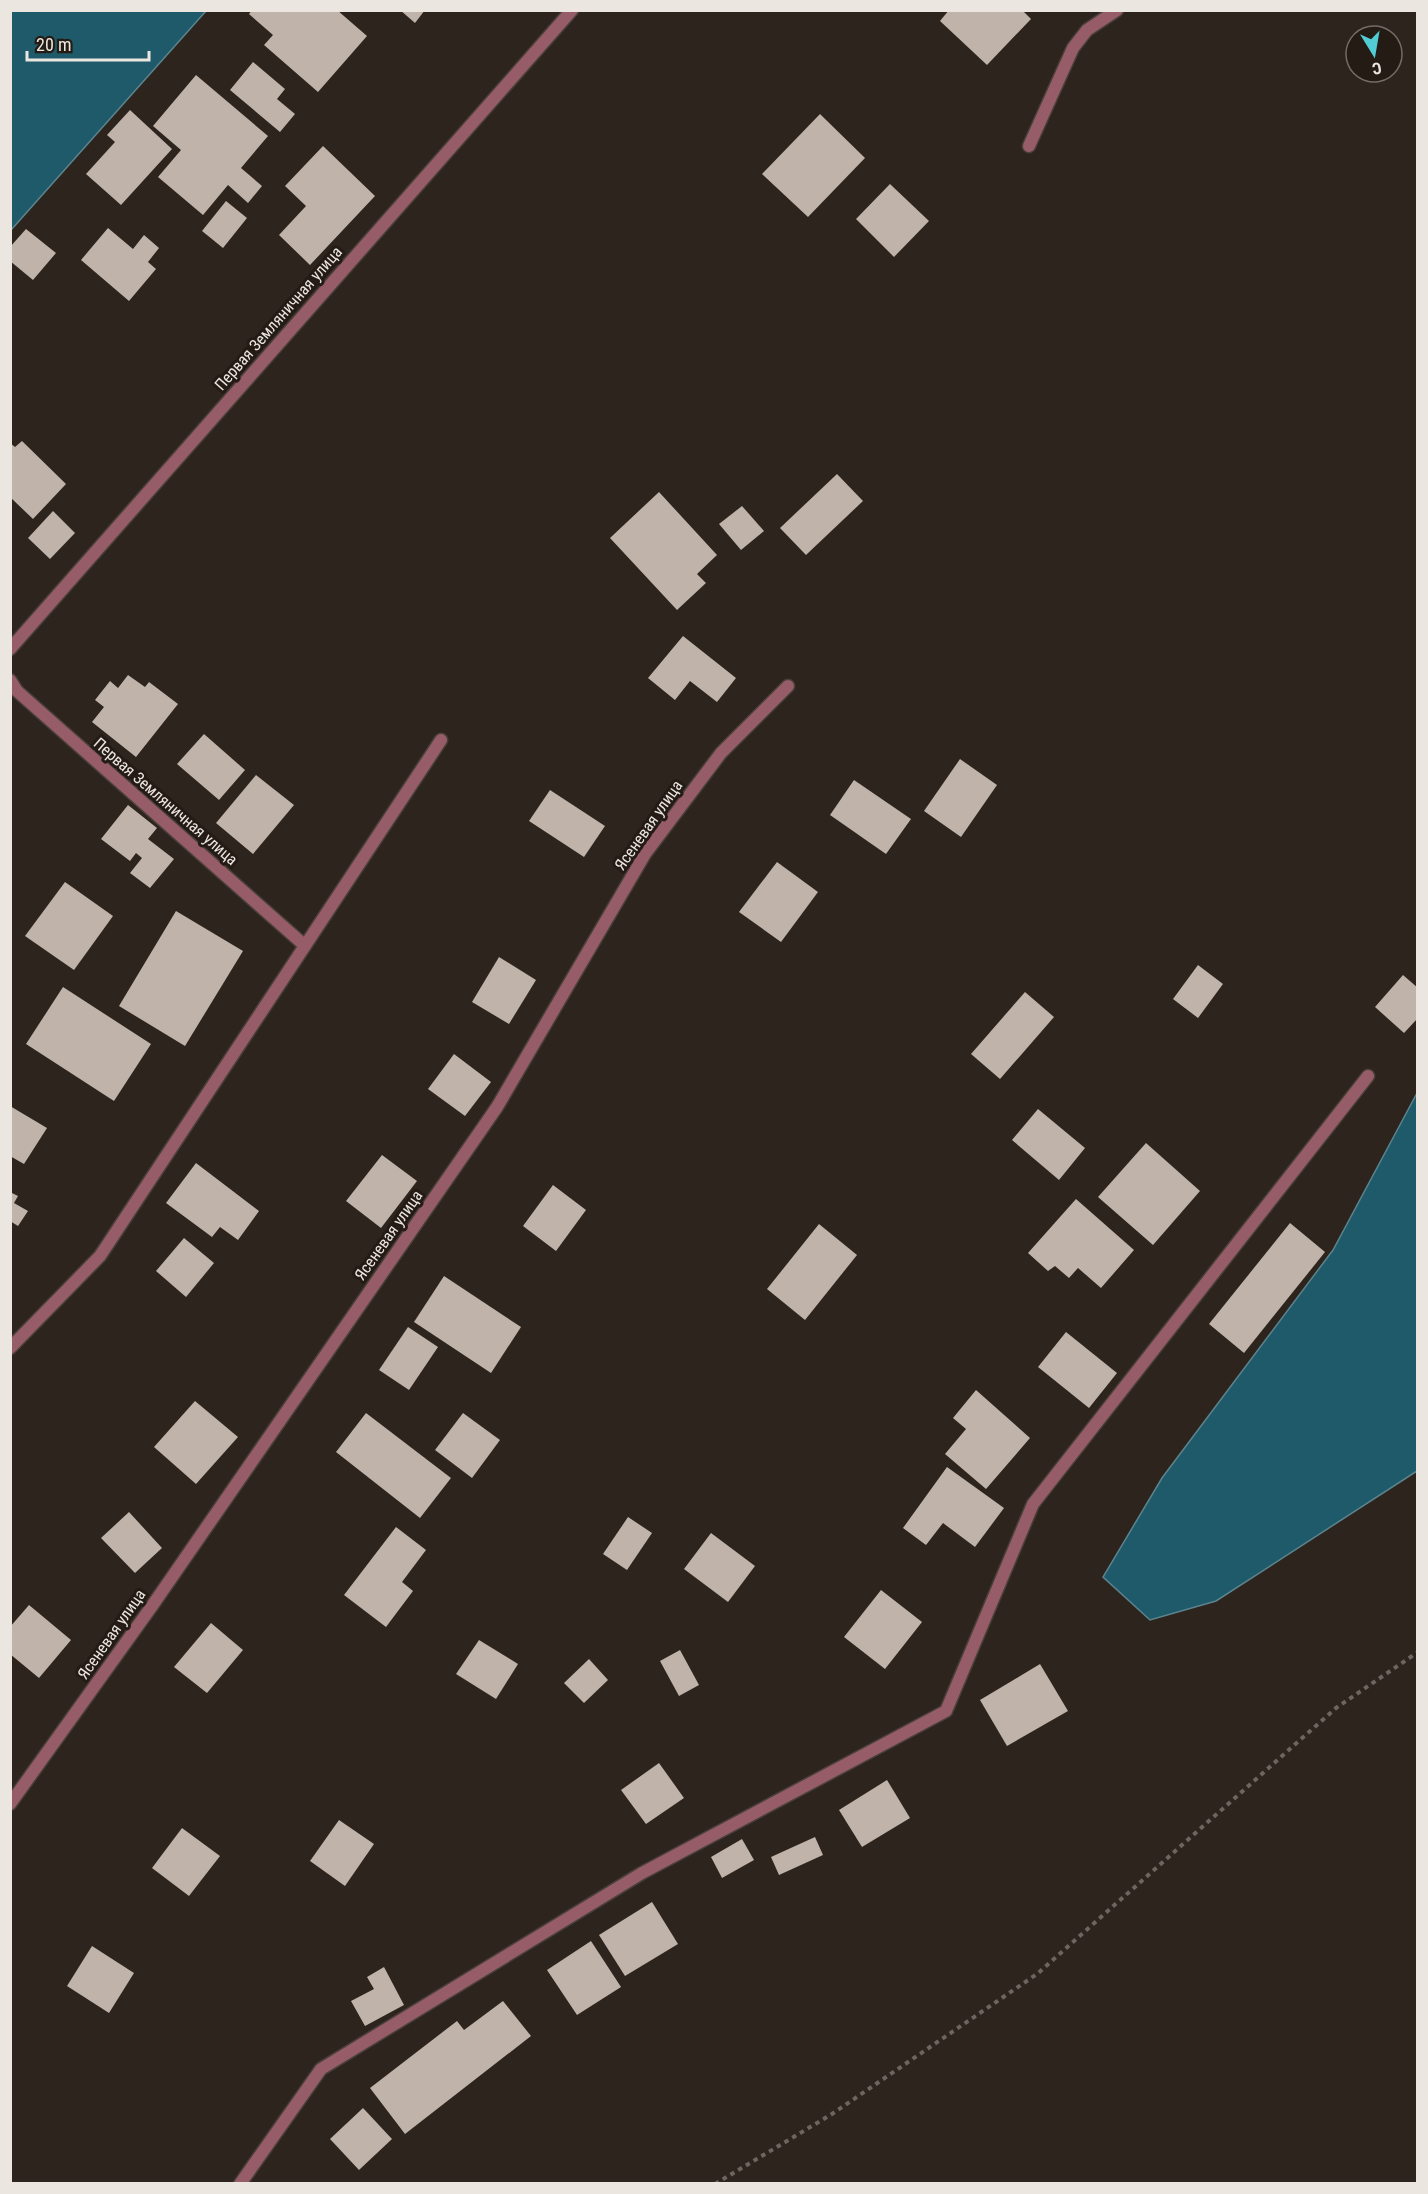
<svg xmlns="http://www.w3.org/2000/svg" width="1428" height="2194" font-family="'Roboto Condensed',sans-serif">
	<rect width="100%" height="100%" fill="#2d241d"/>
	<!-- water -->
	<g fill="#1e5a6a" stroke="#5c848e" stroke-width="1.5">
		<polygon points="11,10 206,11 11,230 10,11"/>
		<polygon points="1417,1093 1417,1471 1216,1601 1150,1620 1103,1577 1162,1478 1333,1250"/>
	</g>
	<!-- building -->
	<g fill="#bfb3aa">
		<polygon points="252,10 337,10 367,36 318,92 264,45 273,35 249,14"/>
		<polygon points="400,10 425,10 415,23"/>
		<polygon points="949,10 1022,10 1031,19 987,65 940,21"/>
		<polygon points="253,62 285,89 277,99 295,114 280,132 230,90"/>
		<polygon points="196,75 268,136 241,168 262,186 248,203 228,185 203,215 158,177 181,150 153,126"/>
		<polygon points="130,110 172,149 121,205 86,174 115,142 107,135"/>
		<polygon points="820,114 865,158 808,217 762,174"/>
		<polygon points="323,146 375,196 310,265 279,235 306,206 285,186"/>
		<polygon points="890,184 929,221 894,257 856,219"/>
		<polygon points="226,201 247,218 223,248 202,231"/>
		<polygon points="108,228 133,249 144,235 159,248 148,262 156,269 129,301 81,260"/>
		<polygon points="26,229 56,253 33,280 10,261 10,247"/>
		<polygon points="22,441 66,484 33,519 10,497 10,443 15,447"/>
		<polygon points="837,474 863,501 806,555 780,528"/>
		<polygon points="659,492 717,555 697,574 706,583 677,610 610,538"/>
		<polygon points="742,506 764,531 741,550 719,524"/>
		<polygon points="53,511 75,533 50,559 28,538"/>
		<polygon points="683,636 736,678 717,702 690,681 675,700 648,678"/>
		<polygon points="128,675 145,687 149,682 178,704 136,757 92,722 104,707 95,700 110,681 118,688"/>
		<polygon points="204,734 245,770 219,800 177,764"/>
		<polygon points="960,759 997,785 961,837 924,811"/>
		<polygon points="256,775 294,805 253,854 216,823"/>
		<polygon points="854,780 911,819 886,854 830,815"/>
		<polygon points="550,790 605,826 584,857 529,821"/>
		<polygon points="128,805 157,828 148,839 174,859 150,888 130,873 142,858 136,853 130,861 101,839"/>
		<polygon points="777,862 818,892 781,942 739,912"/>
		<polygon points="65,882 113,916 74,970 25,936"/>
		<polygon points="176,911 243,951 185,1046 119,1006"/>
		<polygon points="499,957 536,980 509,1024 472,1002"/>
		<polygon points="1198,965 1223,984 1198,1018 1173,999"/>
		<polygon points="1403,975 1418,988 1418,1018 1404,1033 1375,1007"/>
		<polygon points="63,987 151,1044 114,1101 26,1044"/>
		<polygon points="1025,992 1054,1017 1000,1079 971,1054"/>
		<polygon points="454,1054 491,1082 465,1116 428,1089"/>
		<polygon points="10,1106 47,1128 24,1164 10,1156"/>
		<polygon points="1038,1109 1085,1148 1059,1180 1012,1140"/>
		<polygon points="1146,1143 1200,1191 1153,1245 1098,1197"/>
		<polygon points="382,1155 417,1181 381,1228 346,1201"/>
		<polygon points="196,1163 259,1211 238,1240 220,1227 212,1237 166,1203"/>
		<polygon points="553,1185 586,1210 556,1251 523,1226"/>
		<polygon points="10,1192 18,1196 14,1203 28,1211 18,1226 10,1221"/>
		<polygon points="1076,1199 1134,1250 1101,1288 1078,1268 1069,1278 1055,1266 1048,1271 1028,1253"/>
		<polygon points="1290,1223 1325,1252 1244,1353 1209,1324"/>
		<polygon points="819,1224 857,1255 805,1320 767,1289"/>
		<polygon points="184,1238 214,1263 186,1297 156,1271"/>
		<polygon points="444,1276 521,1327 491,1373 414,1322"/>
		<polygon points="408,1327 438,1347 409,1390 379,1370"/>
		<polygon points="1066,1332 1117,1373 1089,1408 1038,1367"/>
		<polygon points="976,1390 1030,1438 986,1489 945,1454 966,1429 953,1418"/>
		<polygon points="195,1401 238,1437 196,1484 154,1447"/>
		<polygon points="366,1413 451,1478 420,1518 336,1452"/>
		<polygon points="463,1413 500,1440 472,1478 435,1450"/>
		<polygon points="947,1467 1004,1508 975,1547 943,1523 926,1545 903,1528"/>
		<polygon points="129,1512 162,1548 135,1573 101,1538"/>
		<polygon points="628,1517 652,1533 627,1570 603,1554"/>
		<polygon points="396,1527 426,1550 402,1582 413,1591 386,1627 344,1595"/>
		<polygon points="711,1533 755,1566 728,1602 684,1569"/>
		<polygon points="881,1590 922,1622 885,1669 844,1637"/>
		<polygon points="29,1605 71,1640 39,1678 10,1654 10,1627"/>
		<polygon points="211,1623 243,1650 207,1693 174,1667"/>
		<polygon points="479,1640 518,1664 496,1699 456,1674"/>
		<polygon points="680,1650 699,1685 679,1696 660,1661"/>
		<polygon points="589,1659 608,1680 584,1703 564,1683"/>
		<polygon points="1040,1664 1068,1711 1007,1746 980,1700"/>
		<polygon points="659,1763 684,1798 646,1824 621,1790"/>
		<polygon points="887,1780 910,1818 862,1847 839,1810"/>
		<polygon points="339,1820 374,1844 345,1886 310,1861"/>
		<polygon points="182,1828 220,1856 189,1896 152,1868"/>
		<polygon points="815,1837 823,1855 779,1875 771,1857"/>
		<polygon points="742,1839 754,1860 722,1878 711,1857"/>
		<polygon points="652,1902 678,1944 625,1976 599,1935"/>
		<polygon points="591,1941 621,1987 577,2015 547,1970"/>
		<polygon points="92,1946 134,1973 109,2013 67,1986"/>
		<polygon points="384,1967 404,2005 365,2026 351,2001 374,1989 367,1977"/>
		<polygon points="503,2001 531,2036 405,2134 370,2088 457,2021 464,2030"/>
		<polygon points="363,2108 392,2139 359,2170 330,2139"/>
	</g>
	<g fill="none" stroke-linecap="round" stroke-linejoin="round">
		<defs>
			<polyline id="lane" points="1029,146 1073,48 1087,30 1117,10"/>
			<g id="street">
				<polyline points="10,649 572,10"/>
				<polyline points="10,680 17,691 303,944"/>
				<polyline points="10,1348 100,1256 441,740"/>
				<polyline points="10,1804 152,1606 497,1107 645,854 721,753 788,686"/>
				<polyline points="240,2184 321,2069 642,1873 946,1711 1033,1504 1368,1076"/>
			</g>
		</defs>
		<!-- lane casing -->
		<use href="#lane" stroke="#483f38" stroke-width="15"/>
		<!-- street casing -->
		<use href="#street" stroke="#483f38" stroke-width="15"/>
		<!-- path -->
		<polyline stroke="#6d655f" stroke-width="4" stroke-dasharray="4.5 4.5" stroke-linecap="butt" points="715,2184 832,2114 1037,1974 1336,1708 1418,1652"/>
		<!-- lane -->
		<use href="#lane" stroke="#965c67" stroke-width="12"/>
		<!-- street -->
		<use href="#street" stroke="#965c67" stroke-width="12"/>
	</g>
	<g text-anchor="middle" stroke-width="6" stroke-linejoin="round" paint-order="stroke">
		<!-- street labels -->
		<g font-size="16" fill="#ece6e1" stroke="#241b14">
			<text transform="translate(278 318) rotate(-49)" y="6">Первая Земляничная улица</text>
			<text transform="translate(166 801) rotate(41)" y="6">Первая Земляничная улица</text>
			<text transform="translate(648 825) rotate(-55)" y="6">Ясеневая улица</text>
			<text transform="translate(388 1235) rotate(-55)" y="6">Ясеневая улица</text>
			<text transform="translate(111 1634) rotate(-55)" y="6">Ясеневая улица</text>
		</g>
	</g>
	<!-- border -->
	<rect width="1428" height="2194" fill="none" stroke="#ece6e1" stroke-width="24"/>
	<!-- north arrow -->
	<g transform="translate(1374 54) rotate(169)"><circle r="28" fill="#241b14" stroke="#746c66" stroke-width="1.5"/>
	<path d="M0-4.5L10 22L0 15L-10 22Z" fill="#51ccd5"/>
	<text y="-9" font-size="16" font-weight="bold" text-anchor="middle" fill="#ece6e1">С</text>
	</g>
	<!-- scale -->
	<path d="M27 51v9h122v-9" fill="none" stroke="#ece6e1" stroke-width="3"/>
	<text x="36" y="51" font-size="18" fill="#ece6e1" stroke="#241b14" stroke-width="4.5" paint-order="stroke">20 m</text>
</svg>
